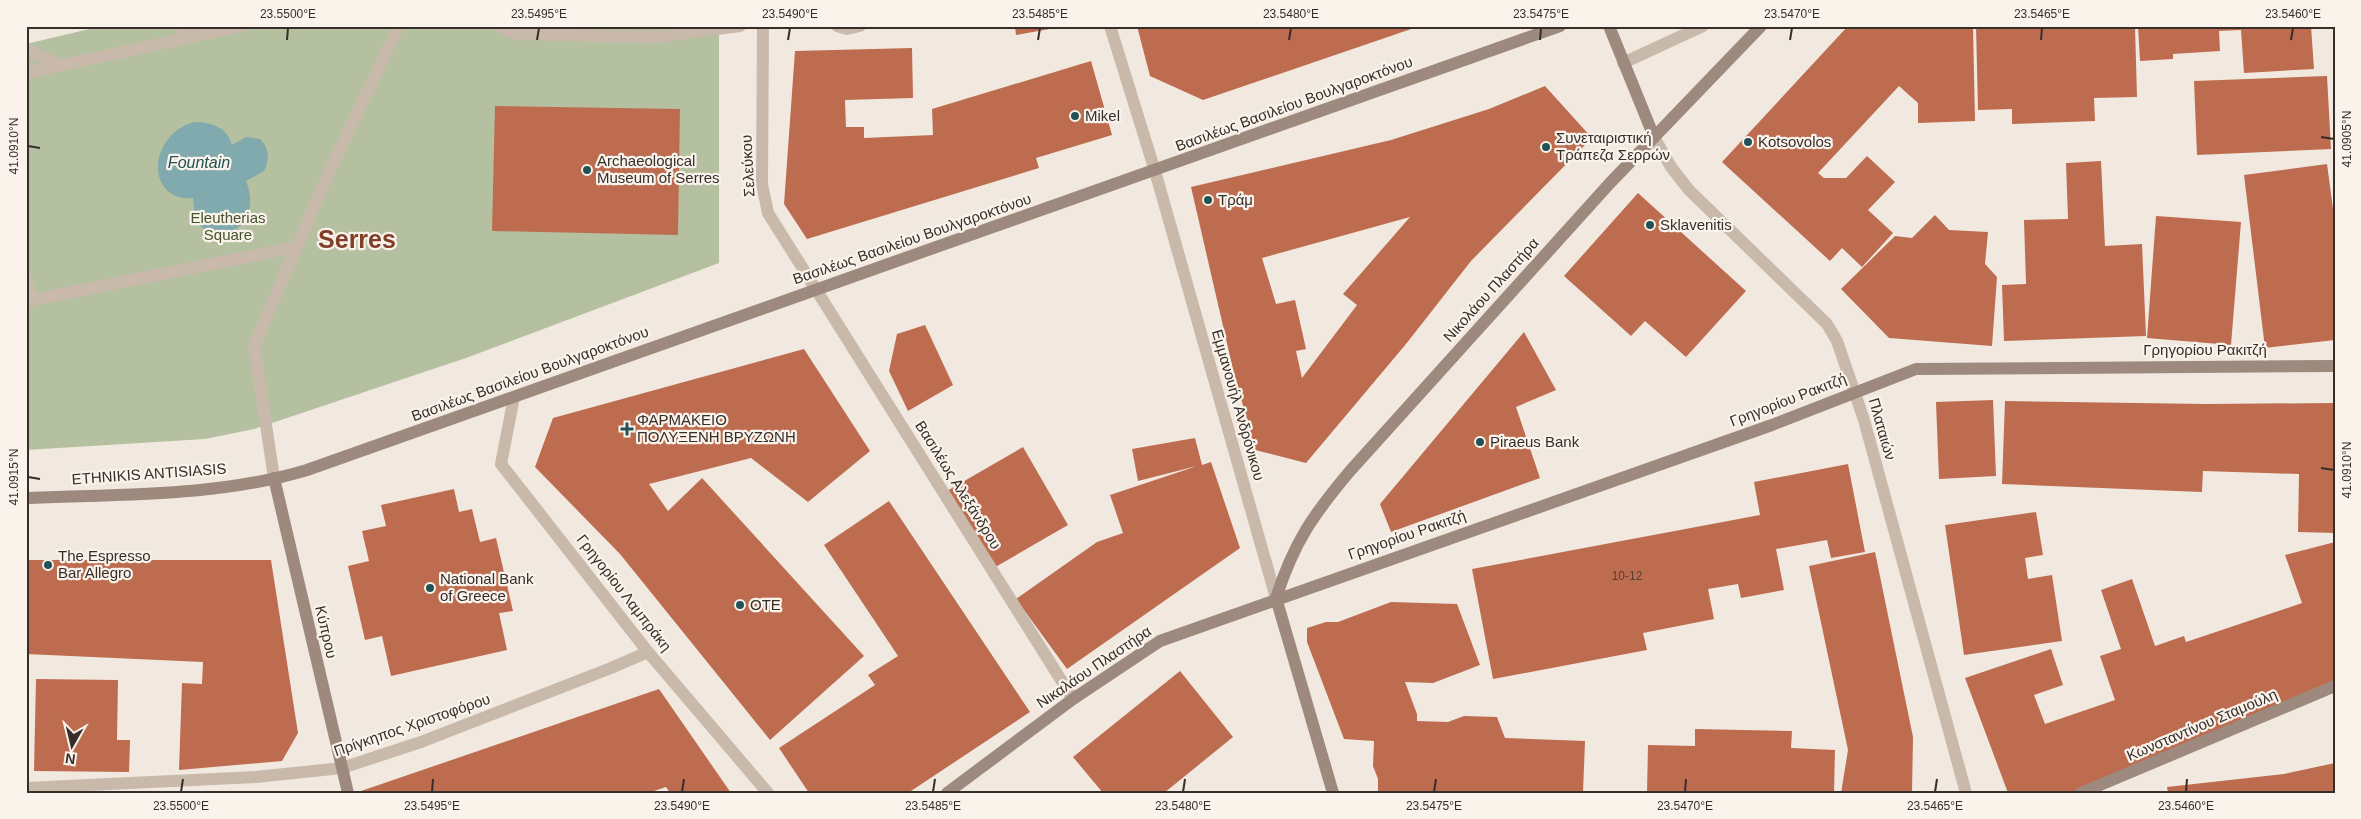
<svg xmlns="http://www.w3.org/2000/svg" width="2361" height="819" font-family="Arial,sans-serif">
	<rect width="100%" height="100%" fill="#f1e9df"/>
	<!-- green -->
	<polygon fill="#b5c0a0" points="102,26 719,26 719,263 466,358 254,429 205,439 26,450 26,44"/>
	<!-- water -->
	<path fill="#80aaad" d="M196,122C213,123 227,127 232,145L246,137L260,139C269,148 270,160 264,171L246,181C265,227 215,251 197,221C194,216 194,205 193,198C188,198 183,199 178,197C143,184 157,129 196,122Z"/>
	<!-- building -->
	<g fill="#be6c50" fill-rule="evenodd">
		<polygon points="1015,26 1061,26 1061,27 1016,35"/>
		<polygon points="1137,26 1417,26 1417,27 1203,100 1150,76"/>
		<polygon points="1848,26 1973,26 1975,121 1918,123 1918,103 1899,86 1818,173 1824,178 1846,178 1867,156 1895,182 1868,210 1893,233 1862,267 1842,248 1830,261 1722,162"/>
		<polygon points="1976,26 2135,26 2137,97 2094,98 2095,121 2012,124 2012,109 1978,110"/>
		<polygon points="2138,26 2311,26 2314,69 2244,73 2241,30 2219,31 2220,51 2173,54 2173,59 2140,61"/>
		<polygon points="912,48 913,98 845,100 846,127 864,127 864,138 933,135 932,109 1091,61 1112,135 1036,158 1039,168 807,239 784,204 795,51"/>
		<polygon points="2327,76 2331,149 2197,155 2194,81"/>
		<path d="M1545,86L1592,138L1471,261L1406,344L1306,463L1255,450L1232,365L1191,187L1391,140L1489,109ZM1410,217L1343,294L1357,305L1302,378L1296,351L1306,349L1295,300L1276,304L1262,258Z"/>
		<polygon points="495,106 680,109 678,235 492,231"/>
		<polygon points="2101,161 2105,246 2142,244 2146,336 2004,341 2002,285 2026,284 2024,220 2068,219 2066,163"/>
		<polygon points="2327,164 2335,224 2335,340 2265,348 2244,175"/>
		<polygon points="1638,193 1746,291 1686,357 1645,321 1631,336 1564,276"/>
		<polygon points="1935,215 1949,230 1988,232 1985,264 1997,277 1992,346 1889,338 1841,289 1895,236 1912,238"/>
		<polygon points="2156,216 2241,222 2231,345 2147,338"/>
		<polygon points="925,325 953,385 908,411 889,371 897,334"/>
		<polygon points="1524,332 1556,390 1516,407 1540,478 1391,532 1380,504"/>
		<polygon points="804,349 870,451 808,502 751,458 649,484 668,511 702,478 864,656 770,740 620,554 535,467 553,418"/>
		<polygon points="1993,400 1996,476 1939,479 1936,402"/>
		<polygon points="2005,401 2206,404 2335,403 2335,533 2298,532 2299,474 2203,471 2202,492 2002,484"/>
		<polygon points="1195,438 1202,465 1211,462 1240,548 1067,669 1016,599 1097,542 1123,533 1110,495 1197,466 1138,481 1132,449"/>
		<polygon points="1023,447 1068,525 992,569 947,491"/>
		<polygon points="1848,464 1865,552 1831,558 1827,540 1776,549 1784,590 1741,598 1738,584 1708,589 1714,619 1643,633 1647,650 1493,679 1472,569 1760,515 1754,482"/>
		<polygon points="454,489 459,512 472,509 480,542 496,538 513,611 499,613 507,650 391,676 382,636 365,640 348,566 369,561 362,531 386,526 381,505"/>
		<polygon points="889,501 1030,712 908,793 809,793 779,748 875,685 868,675 898,656 824,545"/>
		<polygon points="2036,512 2043,555 2025,558 2028,579 2052,575 2062,641 1964,655 1945,525"/>
		<polygon points="2335,542 2335,685 2081,793 2008,793 1965,678 2051,649 2063,685 2034,695 2045,724 2115,700 2100,656 2121,649 2101,590 2132,579 2155,646 2184,636 2186,642 2302,603 2285,555"/>
		<polygon points="1875,552 1913,737 1912,793 1841,793 1848,750 1809,566"/>
		<polygon points="26,560 271,560 298,733 282,761 179,770 182,683 202,684 203,662 26,654"/>
		<polygon points="1391,602 1457,604 1480,665 1433,683 1405,682 1417,714 1417,721 1448,722 1464,716 1497,717 1505,738 1585,741 1583,793 1378,793 1378,779 1373,766 1374,741 1344,739 1307,642 1307,628 1326,622 1338,622"/>
		<polygon points="1180,671 1233,737 1164,793 1103,793 1073,757"/>
		<polygon points="36,679 118,680 117,740 130,740 129,772 34,771"/>
		<polygon points="659,689 731,793 670,793 666,787 648,793 361,793 361,791"/>
		<polygon points="1695,729 1792,731 1791,748 1835,750 1834,793 1647,793 1648,745 1695,746"/>
		<polygon points="2335,763 2335,793 2168,793 2167,787 2284,774"/>
	</g>
	<g fill="none" stroke-linecap="round" stroke-linejoin="round">
		<!-- lane -->
		<polyline stroke="#c9b9ab" stroke-width="12" points="1623,63 1703,26"/>
		<!-- street -->
		<g stroke="#c9b9ab" stroke-width="12">
			<polyline points="181,26 184,39"/>
			<polyline points="499,26 515,34 656,37 740,26"/>
			<polyline points="763,26 762,184 768,213 1073,699"/>
			<polyline points="837,26 847,29 860,26"/>
			<polyline points="1110,26 1155,171 1276,598"/>
			<polyline points="26,49 61,66"/>
			<polyline points="26,73 242,26"/>
			<polyline points="1654,137 1671,167 1689,190 1827,324 1837,341 1864,420 1966,793"/>
			<polyline points="26,277 32,300 26,301"/>
			<polyline points="32,300 297,247"/>
			<polyline points="514,397 501,464 648,652 768,793"/>
			<polyline points="274,478 254,345 335,159 399,26"/>
			<polyline points="26,788 256,777 342,768 421,742 611,668 648,652"/>
		</g>
		<!-- secondary -->
		<g stroke="#9d897d" stroke-width="12">
			<polyline points="1609,26 1654,137"/>
			<polyline points="274,478 348,793"/>
			<path d="M26,498C119,494 218,497 307,470L1560,26"/>
			<path d="M1276,598C1294,542 1313,515 1350,471L1610,183L1761,26"/>
			<polyline points="1276,598 1333,793"/>
			<polyline points="947,793 1073,699 1160,641 1772,425 1916,369 2335,366"/>
			<polyline points="2081,793 2335,686"/>
		</g>
	</g>
	<!-- ticks -->
	<path fill="none" stroke="#372e2a" stroke-width="2" d="M287,40L288,28M537,40L539,28M788,40L790,28M1038,40L1040,28M1289,40L1291,28M1540,40L1541,28M1790,40L1792,28M2041,40L2042,28M2291,40L2293,28M2321,137L2334,139M28,146L40,148M2321,468L2334,470M28,477L40,479M181,792L183,779M432,792L433,779M682,792L684,779M933,792L935,779M1183,792L1185,779M1434,792L1436,779M1685,792L1686,779M1935,792L1937,779M2186,792L2187,779"/>
	<!-- markers -->
	<g fill="#225256" stroke="#f9f3eb" stroke-width="2">
		<circle cx="1075" cy="116" r="5"/>
		<circle cx="1748" cy="142" r="5"/>
		<circle cx="1546" cy="147" r="5"/>
		<circle cx="587" cy="170" r="5"/>
		<circle cx="1208" cy="200" r="5"/>
		<circle cx="1650" cy="225" r="5"/>
		<path d="M624.5 421.5h5v5h5v5h-5v5h-5v-5h-5v-5h5z"/>
		<circle cx="1480" cy="442" r="5"/>
		<circle cx="48" cy="565" r="5"/>
		<circle cx="430" cy="588" r="5"/>
		<circle cx="740" cy="605" r="5"/>
	</g>
	<g text-anchor="middle" stroke-width="4.5" stroke-linejoin="round" paint-order="stroke">
		<!-- number labels -->
		<g font-size="12" fill="#593e34">
			<text x="1627" y="580">10-12</text>
		</g>
		<!-- street labels -->
		<g font-size="15" fill="#372e2a" stroke="#f9f3eb">
			<text transform="translate(1294 104) rotate(-20)" y="5">Βασιλέως Βασιλείου Βουλγαροκτόνου</text>
			<text transform="translate(748 166) rotate(-93)" y="5">Σελεύκου</text>
			<text transform="translate(912 239) rotate(-19)" y="5">Βασιλέως Βασιλείου Βουλγαροκτόνου</text>
			<text transform="translate(1491 290) rotate(-48)" y="5">Νικολάου Πλαστήρα</text>
			<text x="2205" y="355">Γρηγορίου Ρακιτζή</text>
			<text transform="translate(530 374) rotate(-20)" y="5">Βασιλέως Βασιλείου Βουλγαροκτόνου</text>
			<text transform="translate(1788 400) rotate(-21)" y="5">Γρηγορίου Ρακιτζή</text>
			<text transform="translate(1238 405) rotate(74)" y="5">Εμμανουήλ Ανδρόνικου</text>
			<text transform="translate(1882 429) rotate(74)" y="5">Πλαταιών</text>
			<text transform="translate(149 474) rotate(-4)" y="5">ETHNIKIS ANTISIASIS</text>
			<text transform="translate(958 485) rotate(58)" y="5">Βασιλέως Αλεξάνδρου</text>
			<text transform="translate(1407 535) rotate(-19)" y="5">Γρηγορίου Ρακιτζή</text>
			<text transform="translate(624 593) rotate(52)" y="5">Γρηγορίου Λαμπράκη</text>
			<text transform="translate(326 632) rotate(77)" y="5">Κύπρου</text>
			<text transform="translate(1094 667) rotate(-34)" y="5">Νικαλάου Πλαστήρα</text>
			<text transform="translate(412 725) rotate(-19)" y="5">Πρίγκηπος Χριστοφόρου</text>
			<text transform="translate(2202 725) rotate(-23)" y="5">Κωνσταντίνου Σταμούλη</text>
		</g>
		<!-- poi labels -->
		<g font-size="15" fill="#372e2a" stroke="#f9f3eb" text-anchor="start">
			<text x="1085" y="121">Mikel</text>
			<text x="1556" y="143">Συνεταιριστική<tspan x="1556" dy="17">Τράπεζα Σερρών</tspan></text>
			<text x="1758" y="147">Kotsovolos</text>
			<text x="597" y="166">Archaeological<tspan x="597" dy="17">Museum of Serres</tspan></text>
			<text x="1218" y="205">Τράμ</text>
			<text x="1660" y="230">Sklavenitis</text>
			<text x="637" y="425">ΦΑΡΜΑΚΕΙΟ<tspan x="637" dy="17">ΠΟΛΥΞΕΝΗ ΒΡΥΖΩΝΗ</tspan></text>
			<text x="1490" y="447">Piraeus Bank</text>
			<text x="58" y="561">The Espresso<tspan x="58" dy="17">Bar Allegro</tspan></text>
			<text x="440" y="584">National Bank<tspan x="440" dy="17">of Greece</tspan></text>
			<text x="750" y="610">ΟΤΕ</text>
		</g>
		<!-- park labels -->
		<g font-size="15" fill="#46542f" stroke="#f9f3eb">
			<text x="228" y="223">Eleutherias<tspan x="228" dy="17">Square</tspan></text>
		</g>
		<!-- water labels -->
		<g font-size="16" font-style="italic" fill="#225256" stroke="#f9f3eb">
			<text x="199" y="168">Fountain</text>
		</g>
		<!-- town labels -->
		<g font-size="25" font-weight="bold" fill="#813e28" stroke="#f9f3eb">
			<text x="357" y="248">Serres</text>
		</g>
	</g>
	<!-- border -->
	<rect width="2361" height="819" fill="none" stroke="#f9f3eb" stroke-width="55"/>
	<!-- north arrow -->
	<g transform="translate(72 746) rotate(188)" stroke="#f9f3eb" stroke-width="4" paint-order="stroke">
	<path d="M0-4L9 19L0 12L-9 19Z" fill="#372e2a"/>
	<text y="-8" font-size="14" font-weight="bold" text-anchor="middle" fill="#372e2a">N</text>
	</g>
	<rect x="28" y="28" width="2306" height="764" fill="none" stroke="#372e2a" stroke-width="2"/>
	<g font-size="12" text-anchor="middle" fill="#372e2a">
		<text x="288" y="18">23.5500°E</text>
		<text x="539" y="18">23.5495°E</text>
		<text x="790" y="18">23.5490°E</text>
		<text x="1040" y="18">23.5485°E</text>
		<text x="1291" y="18">23.5480°E</text>
		<text x="1541" y="18">23.5475°E</text>
		<text x="1792" y="18">23.5470°E</text>
		<text x="2042" y="18">23.5465°E</text>
		<text x="2293" y="18">23.5460°E</text>
		<text transform="translate(2347 139) rotate(-90)" y="4">41.0905°N</text>
		<text transform="translate(14 146) rotate(-90)" y="4">41.0910°N</text>
		<text transform="translate(2347 470) rotate(-90)" y="4">41.0910°N</text>
		<text transform="translate(14 477) rotate(-90)" y="4">41.0915°N</text>
		<text x="181" y="810">23.5500°E</text>
		<text x="432" y="810">23.5495°E</text>
		<text x="682" y="810">23.5490°E</text>
		<text x="933" y="810">23.5485°E</text>
		<text x="1183" y="810">23.5480°E</text>
		<text x="1434" y="810">23.5475°E</text>
		<text x="1685" y="810">23.5470°E</text>
		<text x="1935" y="810">23.5465°E</text>
		<text x="2186" y="810">23.5460°E</text>
	</g>
</svg>
